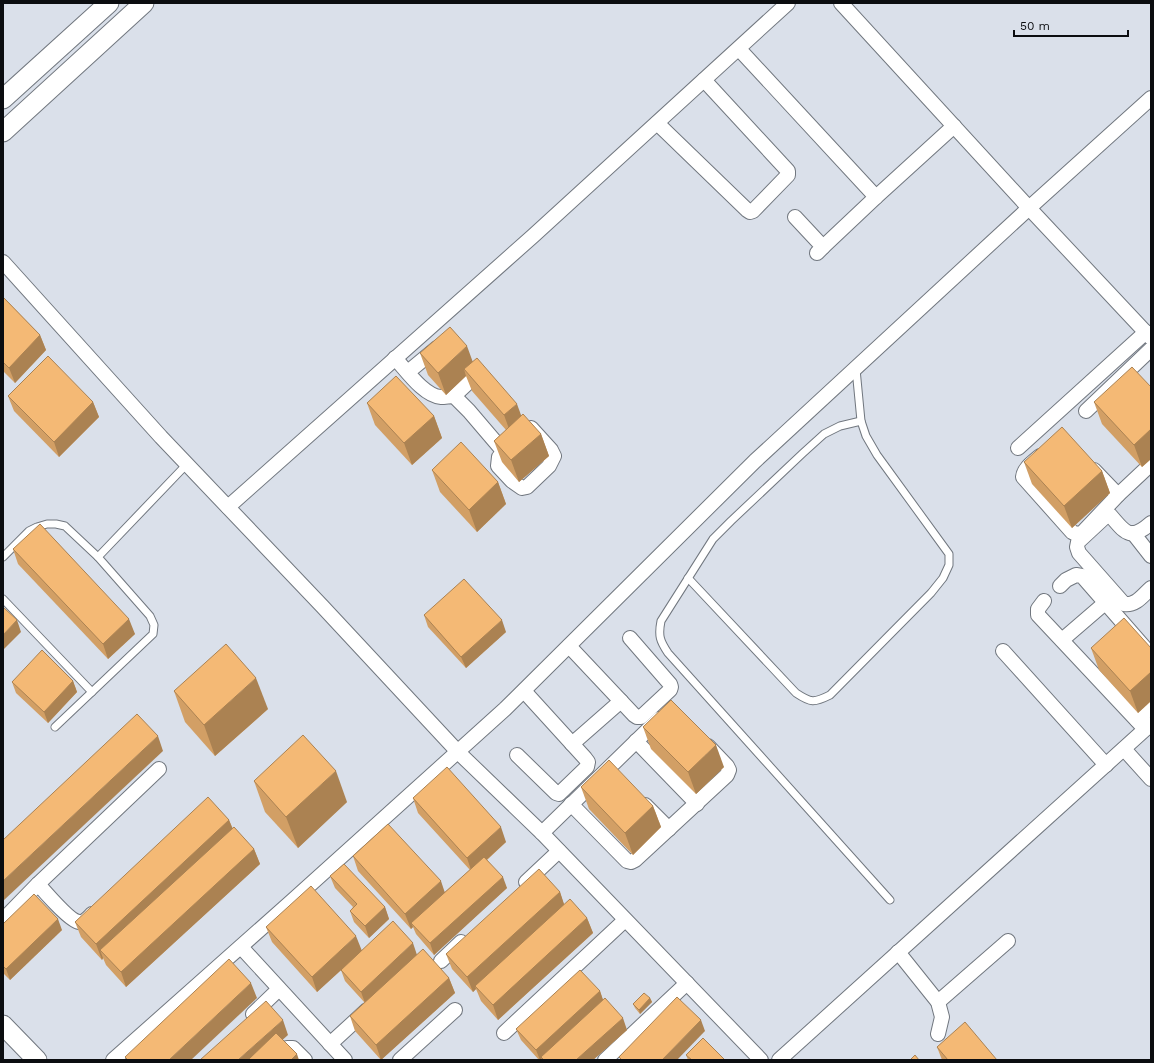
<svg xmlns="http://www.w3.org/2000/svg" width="1154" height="1063" font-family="'Work Sans',sans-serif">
	<rect width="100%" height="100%" fill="#dae0ea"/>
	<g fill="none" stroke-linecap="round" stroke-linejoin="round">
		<defs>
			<g id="lane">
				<path d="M861,421L840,426L824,434L803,453L731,521L713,539L661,621C658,636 660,641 668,653L890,900"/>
				<polyline points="3,557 29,531 37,527 47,524 56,524 65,526 98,557"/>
				<path d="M688,578L796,693C811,703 814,703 830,695L931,593L943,578L949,565V554L877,455L866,436L861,421L856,369"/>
				<polyline points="3,599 92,692"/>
				<polyline points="55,727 153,634 154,625 150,616 98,557 187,464"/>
			</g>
			<g id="street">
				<polyline points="841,3 1029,208 1151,338"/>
				<polyline points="739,49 876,197"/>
				<polyline points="657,123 747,210 750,212 753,211 788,175 788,171 704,80"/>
				<polyline points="795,217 823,247 817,253"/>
				<polyline points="823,247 876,197 954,126"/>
				<polyline points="3,262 161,437 322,606 458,752 542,833 761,1060"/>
				<path d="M395,358C406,370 424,396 441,397C445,397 450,396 454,396L469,411L504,452"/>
				<polyline points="408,372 437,348"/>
				<polyline points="454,396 470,381"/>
				<polyline points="1086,411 1151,349"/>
				<polyline points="513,444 499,457 498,466 512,481 522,488 527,487 549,466 554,456 551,450 531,428"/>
				<polyline points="1018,448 1146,332"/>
				<path d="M1040,456C1033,462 1024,468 1023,477L1072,532L1076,534L1082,533L1118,495L1151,464"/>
				<polyline points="1094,470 1118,495"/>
				<polyline points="228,507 533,236 788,3"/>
				<path d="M1151,523C1129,542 1125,532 1110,515L1106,516L1078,542L1077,547L1079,553L1124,604C1136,606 1143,595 1151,588"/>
				<polyline points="1133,533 1151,556"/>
				<polyline points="1060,586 1066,580 1076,575 1082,576 1151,655"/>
				<polyline points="1044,601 1038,609 1038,615 1145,729"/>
				<polyline points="1062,640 1105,603"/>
				<polyline points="569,646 634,715 637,717 641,717 670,690 671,687 670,684 630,638"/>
				<polyline points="1003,651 1106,765"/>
				<polyline points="1137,720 1151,707"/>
				<polyline points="636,741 697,804"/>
				<polyline points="572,744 621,701"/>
				<polyline points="1124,749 1151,779"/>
				<polyline points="517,755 556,793 559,794 587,767 588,762 585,758 524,691"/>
				<polyline points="571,804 627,861 631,862 635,860 727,775 729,770 727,766 708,746"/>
				<polyline points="645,805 669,829"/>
				<polyline points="542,833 659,719"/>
				<polyline points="526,882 559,851"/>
				<path d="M38,884C45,892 70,921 79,922C84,923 88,918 92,914"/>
				<polyline points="3,920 38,884 159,769"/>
				<polyline points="241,947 345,1060"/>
				<polyline points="898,952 938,1002 942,1017 938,1034"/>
				<polyline points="441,961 461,942"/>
				<polyline points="938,1002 1008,941"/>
				<polyline points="253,1014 279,989"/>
				<polyline points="504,1033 625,920"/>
				<polyline points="330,1044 367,1010"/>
				<polyline points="113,1060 292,901 505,709 755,461 1029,208 1151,98"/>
				<polyline points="272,1060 287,1048 293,1048 305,1060"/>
				<polyline points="400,1060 455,1010"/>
				<polyline points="605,1060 687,983"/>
				<polyline points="779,1060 1151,724"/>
			</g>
			<g id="secondary">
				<polyline points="3,99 109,3"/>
				<polyline points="3,132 144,3"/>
				<polyline points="3,1025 37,1060"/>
			</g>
		</defs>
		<!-- lane casing -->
		<use href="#lane" stroke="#71777f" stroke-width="9"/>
		<!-- street casing -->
		<use href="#street" stroke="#71777f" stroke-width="16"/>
		<!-- secondary casing -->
		<use href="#secondary" stroke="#71777f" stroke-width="21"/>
		<!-- lane -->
		<use href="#lane" stroke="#fff" stroke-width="7"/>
		<!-- street -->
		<use href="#street" stroke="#fff" stroke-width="14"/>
		<!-- secondary -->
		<use href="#secondary" stroke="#fff" stroke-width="19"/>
	</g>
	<!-- wall -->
	<g fill="#d29f65">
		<polygon points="3,297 40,335 46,350 15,383 3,371"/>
		<polygon points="420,353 472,361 521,416 541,434 549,456 519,482 502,462 494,441 506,430 472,391 466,376 446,395 428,375"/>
		<polygon points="1151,387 1151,459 1142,467 1102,424 1094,402"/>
		<polygon points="8,396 93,402 99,417 59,457 14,411"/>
		<polygon points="367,403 434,416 442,438 412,465 375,425"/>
		<polygon points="1024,462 1102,471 1110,493 1072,528 1032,484"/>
		<polygon points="432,470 498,482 506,504 477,532 440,492"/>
		<polygon points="13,549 135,634 108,659 18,564"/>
		<polygon points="424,615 506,632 466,668 428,627"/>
		<polygon points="1091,648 1151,648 1151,701 1138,713 1099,670"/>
		<polygon points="73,681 77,692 48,723 16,693 12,682"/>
		<polygon points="174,691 268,709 215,756 185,722"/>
		<polygon points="643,727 724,767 696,794 651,749"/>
		<polygon points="254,781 347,802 298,848 265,812"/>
		<polygon points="581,787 653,806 661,827 633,855 589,809"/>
		<polygon points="413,798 506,842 487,860 507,888 434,955 416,934 413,927 411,929 358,871 353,856 445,892 470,870 418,813"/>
		<polygon points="229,820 233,829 254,849 260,864 126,987 106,965 103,958 102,960 81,937 75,922"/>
		<polygon points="330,876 385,907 389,919 369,938 354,922 350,911 353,907 335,888"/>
		<polygon points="560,892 564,905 587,918 593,933 498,1020 481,1001 476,989 473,992 452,969 446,954"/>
		<polygon points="3,924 62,930 10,980 3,973"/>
		<polygon points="266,927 361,950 417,955 449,978 455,993 381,1060 355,1031 350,1016 365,1003 345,981 341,970 317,992 272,942"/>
		<polygon points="600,991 603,1000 627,1030 593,1060 539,1060 521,1040 516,1029"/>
		<polygon points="650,998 652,1002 640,1014 635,1008 633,1004"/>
		<polygon points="937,1047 997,1060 942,1060"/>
		<polygon points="686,1055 725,1060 688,1060"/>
	</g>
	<!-- shaded-wall -->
	<g fill="#ab8252">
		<polygon points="40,335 46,350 15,383 9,368"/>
		<polygon points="467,346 475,368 464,369 466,376 446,395 438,373"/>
		<polygon points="93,402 99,417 59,457 54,442"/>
		<polygon points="517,404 525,426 512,437 504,415"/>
		<polygon points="434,416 442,438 412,465 404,443"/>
		<polygon points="1151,429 1151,459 1142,467 1134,445"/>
		<polygon points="541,434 549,456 519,482 511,460"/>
		<polygon points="1102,471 1110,493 1072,528 1064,506"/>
		<polygon points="498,482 506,504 477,532 469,510"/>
		<polygon points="129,619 135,634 108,659 103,644"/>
		<polygon points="17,620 21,632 3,650 3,635"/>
		<polygon points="502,620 506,632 466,668 461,657"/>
		<polygon points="1151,672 1151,701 1138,713 1130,691"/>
		<polygon points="256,678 268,709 215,756 204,725"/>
		<polygon points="73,681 77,692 48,723 44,712"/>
		<polygon points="158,736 163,751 3,901 3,881"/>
		<polygon points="716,745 724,767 696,794 688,772"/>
		<polygon points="336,771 347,802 298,848 286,817"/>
		<polygon points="653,806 661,827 633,855 625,833"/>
		<polygon points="229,820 235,835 100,950 103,958 102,960 96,944"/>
		<polygon points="501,827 506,842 472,873 467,858"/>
		<polygon points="254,849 260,864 126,987 121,972"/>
		<polygon points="503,877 507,888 434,955 430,943"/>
		<polygon points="441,881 446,896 411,923 413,927 411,929 405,914"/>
		<polygon points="560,892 565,907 475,986 476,989 473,992 467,977"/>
		<polygon points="385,907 389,919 369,938 365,926"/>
		<polygon points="587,918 593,933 498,1020 493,1005"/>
		<polygon points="58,919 62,930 10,980 6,969"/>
		<polygon points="356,936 362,951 317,992 312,977"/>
		<polygon points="413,943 417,955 365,1003 361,992"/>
		<polygon points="449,978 455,993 381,1060 376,1045"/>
		<polygon points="251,983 257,998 191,1060 169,1060"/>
		<polygon points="600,991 604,1003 541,1057 542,1060 540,1060 536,1050"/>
		<polygon points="650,998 652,1002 640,1014 639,1010"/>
		<polygon points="623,1018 627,1030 593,1060 576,1060"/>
		<polygon points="283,1020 288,1035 260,1060 238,1060"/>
		<polygon points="701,1020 705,1031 677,1060 662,1060"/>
		<polygon points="297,1054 299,1060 291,1060"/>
	</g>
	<!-- building -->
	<g fill="#f4b975" stroke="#ab8252">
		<polygon points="3,297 40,335 9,368 3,362"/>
		<polygon points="450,327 467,346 438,373 420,353"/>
		<polygon points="48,356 93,402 54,442 8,396"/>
		<polygon points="477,358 517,404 504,415 464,369"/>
		<polygon points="1132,367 1151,387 1151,429 1134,445 1094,402"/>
		<polygon points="396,376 434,416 404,443 367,403"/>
		<polygon points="523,414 541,434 511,460 494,441"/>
		<polygon points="1062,427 1102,471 1064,506 1024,462"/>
		<polygon points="461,442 498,482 469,510 432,470"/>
		<polygon points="40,524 129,619 103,644 13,549"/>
		<polygon points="464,579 502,620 461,657 424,615"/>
		<polygon points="3,607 17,620 3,635"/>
		<polygon points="1124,618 1151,648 1151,672 1130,691 1091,648"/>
		<polygon points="226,644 256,678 204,725 174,691"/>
		<polygon points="42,650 73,681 44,712 12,682"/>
		<polygon points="671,700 716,745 688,772 643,727"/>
		<polygon points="137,714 158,736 3,881 3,840"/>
		<polygon points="303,735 336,771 286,817 254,781"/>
		<polygon points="609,760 653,806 625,833 581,787"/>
		<polygon points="447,767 501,827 467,858 413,798"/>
		<polygon points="208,797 229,820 96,944 75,922"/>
		<polygon points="388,824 441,881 405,914 353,856"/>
		<polygon points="234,827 254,849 121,972 100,950"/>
		<polygon points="484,857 503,877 430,943 411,923"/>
		<polygon points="344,864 385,907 365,926 350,911 357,904 330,876"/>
		<polygon points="539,869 560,892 467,977 446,954"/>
		<polygon points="311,886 356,936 312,977 266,927"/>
		<polygon points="34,894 58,919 6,969 3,966 3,924"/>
		<polygon points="570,899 587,918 493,1005 475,986"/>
		<polygon points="393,921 413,943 361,992 341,970"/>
		<polygon points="423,949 449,978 376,1045 350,1016"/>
		<polygon points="229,959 251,983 169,1060 128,1060 125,1057"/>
		<polygon points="580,970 600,991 536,1050 516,1029"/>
		<polygon points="644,993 650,998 639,1010 633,1004"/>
		<polygon points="677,997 701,1020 662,1060 622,1060 619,1057"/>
		<polygon points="605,998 623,1018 576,1060 544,1060 541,1057"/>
		<polygon points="266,1001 283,1020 238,1060 200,1060"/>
		<polygon points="965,1022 997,1060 948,1060 937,1047"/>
		<polygon points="276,1033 297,1054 291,1060 248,1060"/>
		<polygon points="703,1038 725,1060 692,1060 686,1055"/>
		<polygon points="915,1055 919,1060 910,1060"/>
	</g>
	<!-- border -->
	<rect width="1154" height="1063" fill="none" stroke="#0b0d10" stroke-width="8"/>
	<!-- scale -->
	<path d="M1014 30v6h114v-6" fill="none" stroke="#0b0d10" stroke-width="2"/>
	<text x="1020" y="30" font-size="12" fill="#0b0d10" stroke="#dae0ea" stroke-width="3" paint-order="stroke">50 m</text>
</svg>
